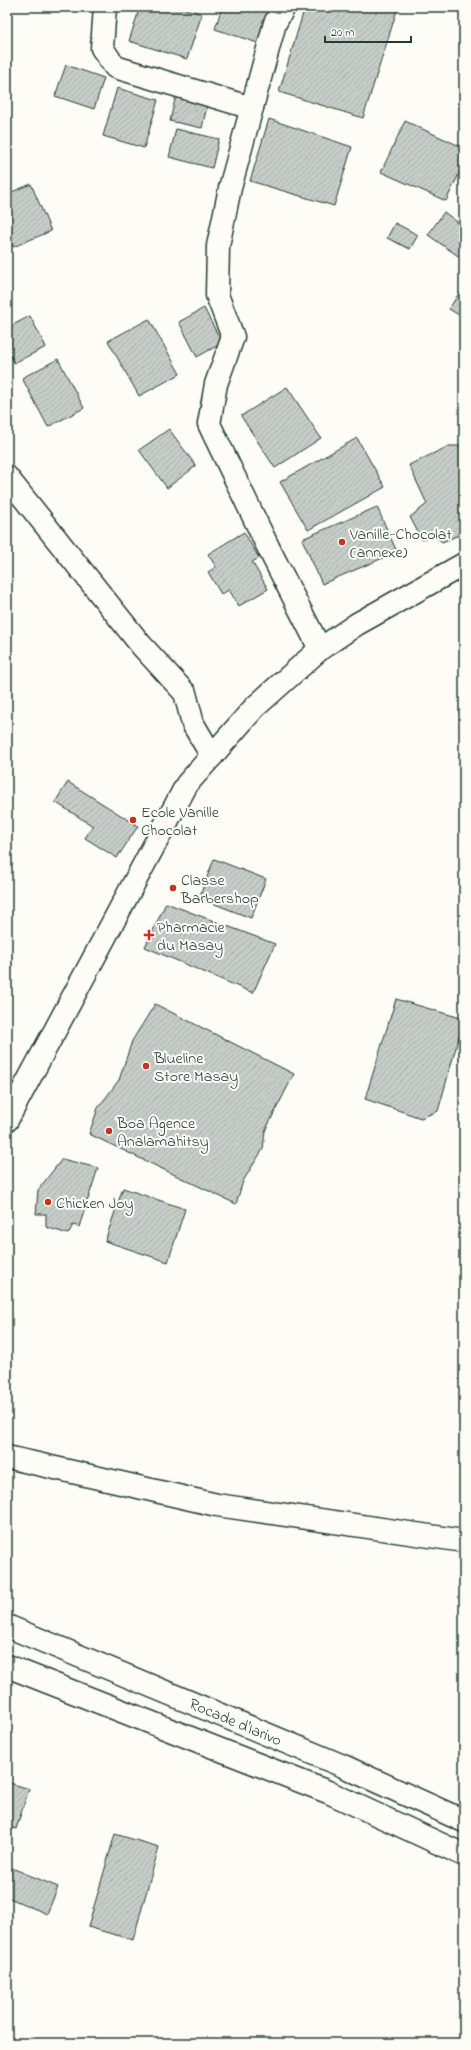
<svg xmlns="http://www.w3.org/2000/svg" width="471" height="2050" font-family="'Indie Flower',sans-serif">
	<defs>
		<pattern id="building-hatch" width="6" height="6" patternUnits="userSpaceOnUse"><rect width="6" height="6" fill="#c6cdc7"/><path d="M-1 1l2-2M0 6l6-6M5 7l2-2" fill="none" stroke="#aab1ac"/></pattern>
	</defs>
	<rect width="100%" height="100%" fill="#fdfcf7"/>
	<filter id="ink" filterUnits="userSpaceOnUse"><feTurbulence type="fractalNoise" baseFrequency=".025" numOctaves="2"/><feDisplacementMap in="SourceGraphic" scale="8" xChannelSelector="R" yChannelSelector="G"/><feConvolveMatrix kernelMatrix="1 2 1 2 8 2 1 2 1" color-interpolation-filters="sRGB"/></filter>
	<g filter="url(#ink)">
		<!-- building -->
		<g fill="url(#building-hatch)" stroke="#1f3d34">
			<polygon points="140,7 179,7 202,14 187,59 129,41"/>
			<polygon points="222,7 277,7 264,45 215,29"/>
			<polygon points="305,7 398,7 363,118 279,92"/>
			<polygon points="66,65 104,78 94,109 55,96"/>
			<polygon points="117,88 158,100 144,148 103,136"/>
			<polygon points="176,95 208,102 202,128 170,121"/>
			<polygon points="269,119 352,147 334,206 250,181"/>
			<polygon points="405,121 464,148 464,163 446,201 381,172"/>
			<polygon points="176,129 219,139 212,168 169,157"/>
			<polygon points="31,184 51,231 13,247 7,232 7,194"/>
			<polygon points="444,212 464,227 464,260 428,235"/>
			<polygon points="395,223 418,235 410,249 387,238"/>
			<polygon points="459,293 464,296 464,318 449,309"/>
			<polygon points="204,308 222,343 197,357 179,322"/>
			<polygon points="30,316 46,347 14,363 7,348 7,328"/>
			<polygon points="149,319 180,374 139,396 108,341"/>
			<polygon points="58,359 84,408 48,427 22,378"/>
			<polygon points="287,387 321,438 275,468 241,416"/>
			<polygon points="169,429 196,466 167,488 139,450"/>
			<polygon points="357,438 385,487 308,530 280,482"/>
			<polygon points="449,446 464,446 464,533 442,542 435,536 422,540 410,517 427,504 409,465"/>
			<polygon points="377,507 397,552 322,584 302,539"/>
			<polygon points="244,532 259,558 252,562 268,589 239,606 229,590 221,594 208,572 216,567 208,554"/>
			<polygon points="68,782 138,826 117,858 85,838 93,826 55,802"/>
			<polygon points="214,859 266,879 251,918 199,898"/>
			<polygon points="166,903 275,944 253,993 145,947"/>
			<polygon points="396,999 464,1019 438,1111 421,1118 365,1099"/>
			<polygon points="155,1004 294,1074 265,1131 263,1149 243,1181 236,1204 89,1134 98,1108 119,1080 132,1041"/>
			<polygon points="62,1159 98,1168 79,1227 73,1225 68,1234 46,1227 46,1214 36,1214 38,1190"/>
			<polygon points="123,1188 185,1209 168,1262 105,1241"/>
			<polygon points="7,1782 29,1789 16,1829 7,1826"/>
			<polygon points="115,1834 159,1847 133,1940 88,1927"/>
			<polygon points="7,1866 58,1887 47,1914 7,1897"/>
		</g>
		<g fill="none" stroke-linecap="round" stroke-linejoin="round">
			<defs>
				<g id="minor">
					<polyline points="105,7 102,48 115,67 252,108"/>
					<polyline points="284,7 275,23 230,188 218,246 217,295 233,337 216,384 209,424 270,551 320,649"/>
					<polyline points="7,477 141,645 185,693 193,724 212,756"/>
					<polyline points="7,1457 217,1505 464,1541"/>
				</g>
				<g id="secondary">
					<polyline points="7,1120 187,784 255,707 320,649 357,624 464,564"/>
					<polyline points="7,1626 343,1766 464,1821"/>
					<polyline points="7,1666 328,1792 464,1855"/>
				</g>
			</defs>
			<!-- minor casing -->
			<use href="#minor" stroke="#1f3d34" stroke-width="25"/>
			<!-- secondary casing -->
			<use href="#secondary" stroke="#1f3d34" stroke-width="25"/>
			<!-- minor -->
			<use href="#minor" stroke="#fdfcf7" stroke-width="22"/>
			<!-- secondary -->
			<use href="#secondary" stroke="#fdfcf7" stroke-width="22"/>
		</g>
	</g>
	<!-- markers -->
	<g fill="#c8321e" stroke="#fdfcf7" stroke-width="1.5">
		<circle cx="342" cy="542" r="4"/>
		<circle cx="133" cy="820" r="4"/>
		<circle cx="173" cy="888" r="4"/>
		<path d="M147 929h4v4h4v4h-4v4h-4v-4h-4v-4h4z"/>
		<circle cx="146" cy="1066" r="4"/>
		<circle cx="109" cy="1131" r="4"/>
		<circle cx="48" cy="1202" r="4"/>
	</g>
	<g text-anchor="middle" stroke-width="4" stroke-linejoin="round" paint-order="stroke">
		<!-- poi labels -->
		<g font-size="16" fill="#1f3d34" stroke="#fdfcf7" text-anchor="start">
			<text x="350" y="539">Vanille-Chocolat<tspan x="350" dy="18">(annexe)</tspan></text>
			<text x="141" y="817">Ecole Vanille<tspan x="141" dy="18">Chocolat</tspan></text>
			<text x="181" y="885">Classe<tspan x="181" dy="18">Barbershop</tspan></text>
			<text x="157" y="932">Pharmacie<tspan x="157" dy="18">du Masay</tspan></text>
			<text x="154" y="1063">Blueline<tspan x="154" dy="18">Store Masay</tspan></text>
			<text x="117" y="1128">Boa Agence<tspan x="117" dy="18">Analamahitsy</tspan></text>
			<text x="56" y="1208">Chicken Joy</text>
		</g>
		<!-- street labels -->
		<g font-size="16" fill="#1f3d34" stroke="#fdfcf7">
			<text transform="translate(236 1721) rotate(23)" y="6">Rocade d'Iarivo</text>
		</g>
	</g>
	<!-- margin -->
	<rect width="471" height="2050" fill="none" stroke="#fdfcf7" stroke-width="24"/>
	<rect x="12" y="12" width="447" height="2026" fill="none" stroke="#1f3d34" stroke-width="1.5" filter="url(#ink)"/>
	<!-- scale -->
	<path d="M325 36v6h86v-6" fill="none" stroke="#1f3d34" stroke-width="2"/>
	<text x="331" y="36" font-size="12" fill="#1f3d34" stroke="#fdfcf7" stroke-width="3" paint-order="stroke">20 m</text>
</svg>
